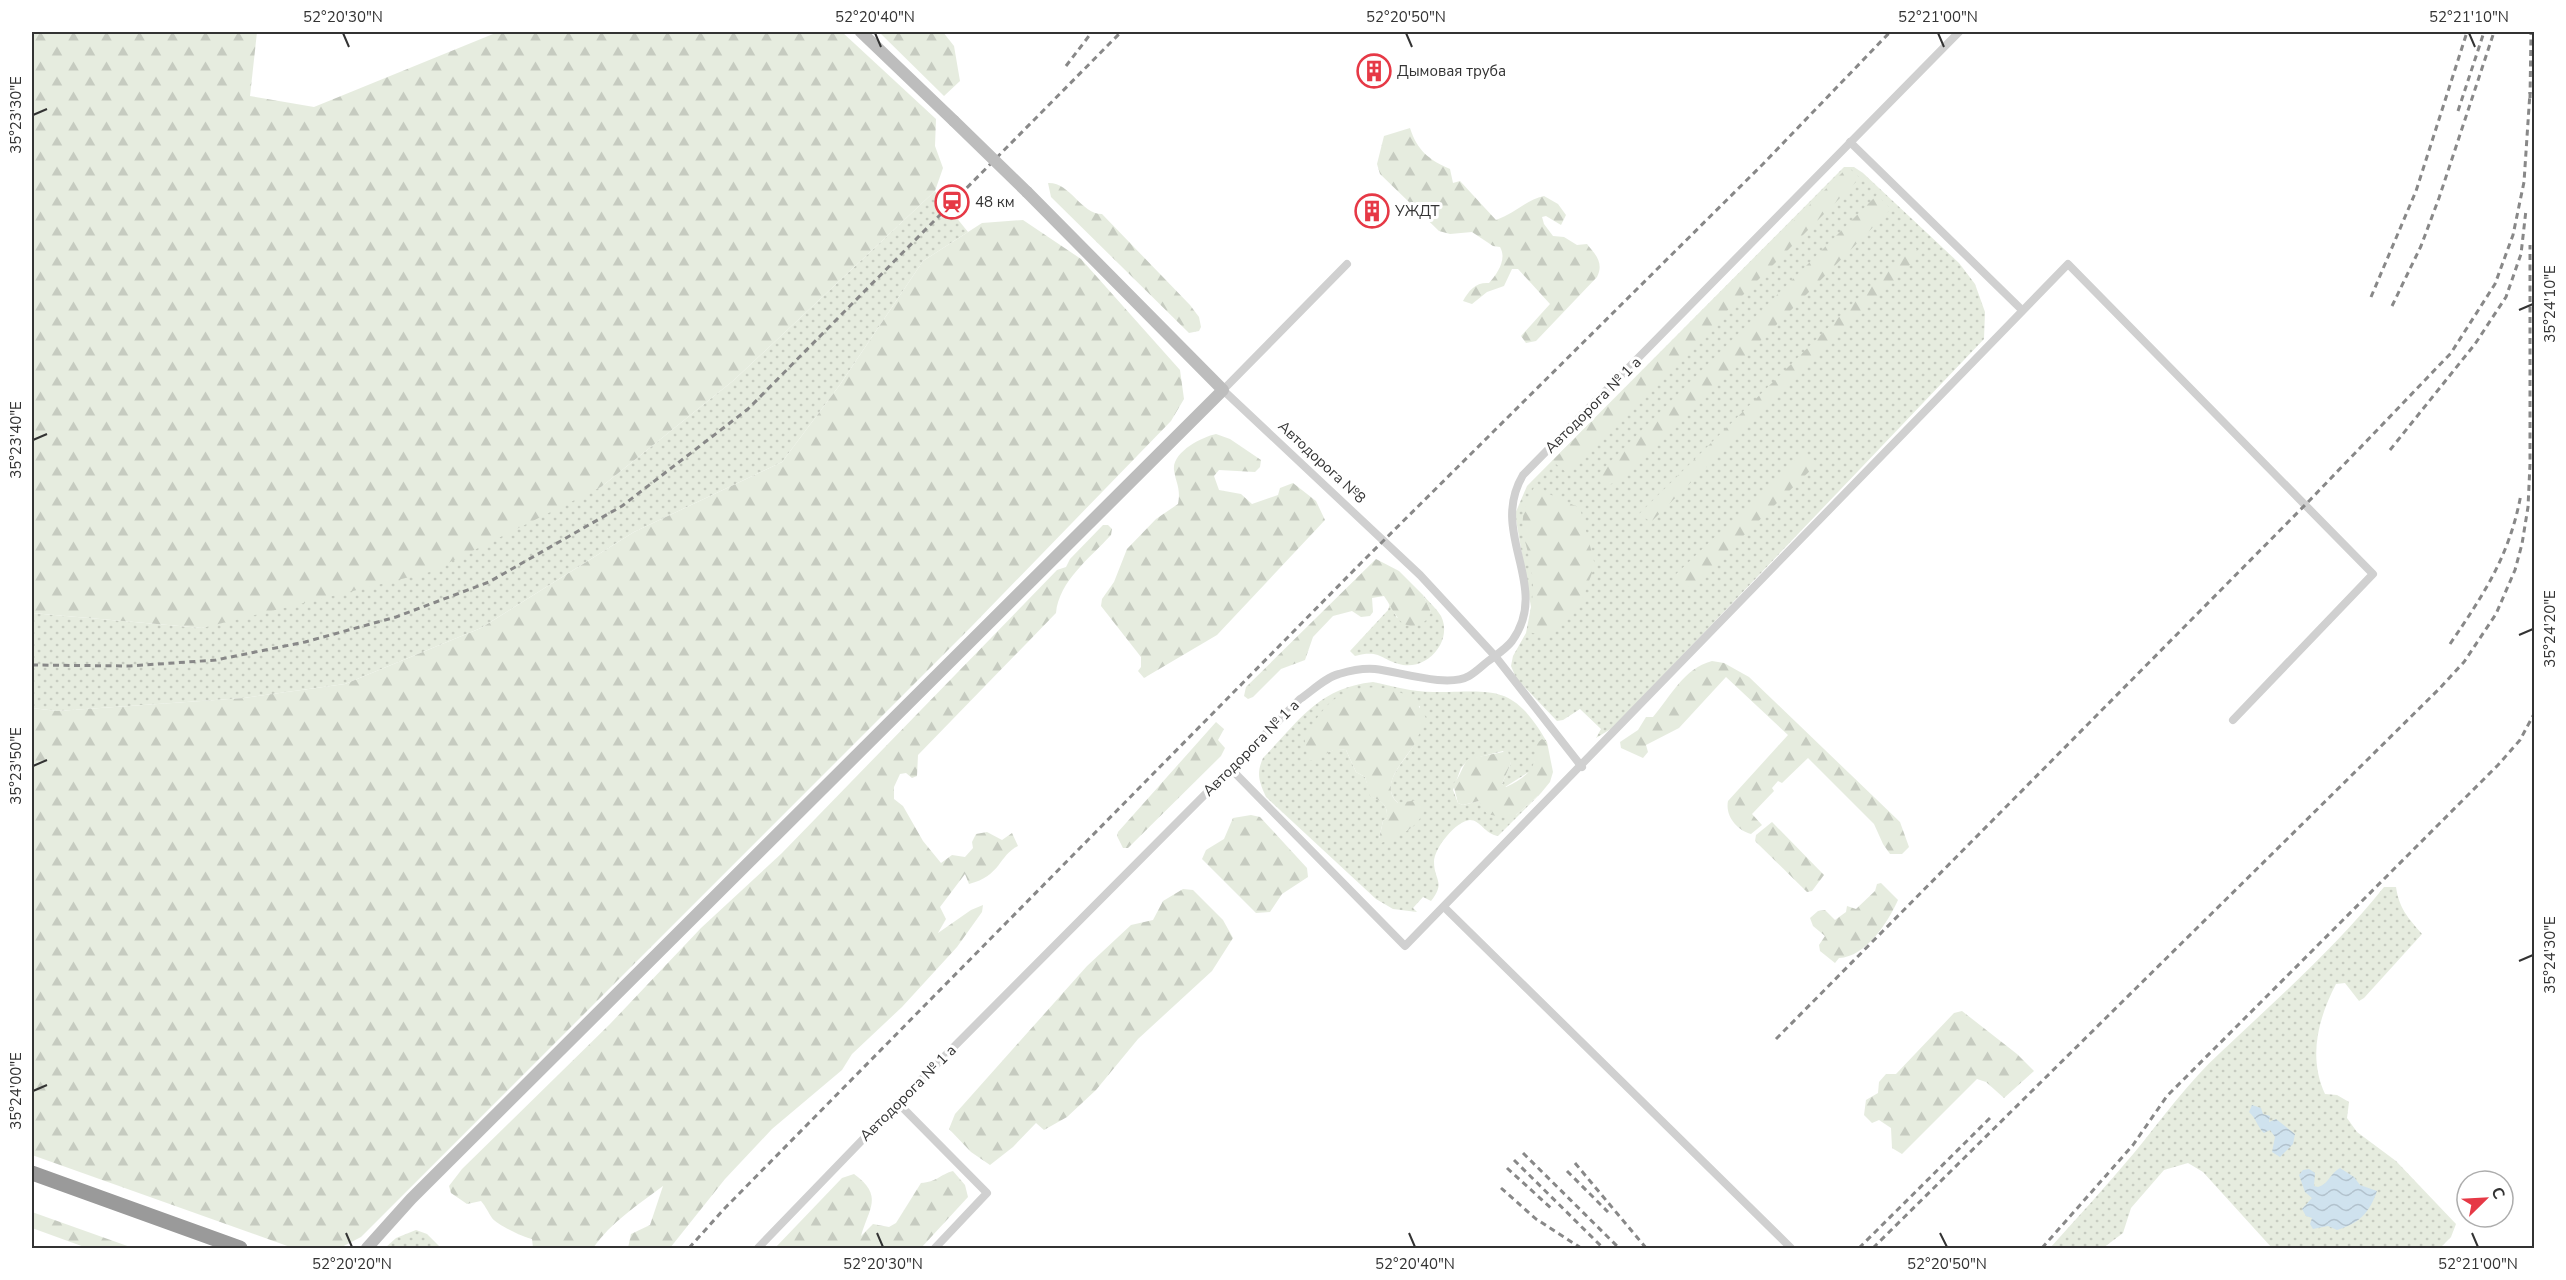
<svg xmlns="http://www.w3.org/2000/svg" width="2566" height="1280" font-family="'Nunito Sans',sans-serif">
	<defs>
		<pattern id="grass-dots" width="8" height="8" patternUnits="userSpaceOnUse" patternTransform="scale(1.5)"><rect width="8" height="8" fill="#e6ecdf"/><path d="M2 2h.1M6 6h.1" fill="none" stroke="#c6cbc0" stroke-width="1.8" stroke-linecap="round"/></pattern>
		<pattern id="forest-firs" width="22" height="20" patternUnits="userSpaceOnUse" patternTransform="scale(1.5)"><rect width="22" height="20" fill="#e6ecdf"/><path d="M5 1l3.5 6h-7zM16 11l3.5 6h-7z" fill="#c6cbc0"/></pattern>
		<pattern id="water-waves" width="16" height="10" patternUnits="userSpaceOnUse" patternTransform="scale(1.5)"><rect width="16" height="10" fill="#cfe2ee"/><path d="M0 5q4-4 8 0t8 0" fill="none" stroke="#b2c2cd"/></pattern>
	</defs>
	<rect width="100%" height="100%" fill="#fff"/>
	<!-- grass -->
	<g fill="url(#grass-dots)" fill-rule="evenodd">
		<polygon points="1844,167 1854,167 1863,173 1959,263 1975,284 1985,312 1984,339 1614,727 1596,738 1601,729 1580,709 1563,720 1557,721 1516,678 1511,666 1513,656 1526,633 1531,607 1515,514 1527,486"/>
		<polygon points="935,191 968,232 923,261 839,386 782,462 634,532 481,628 345,684 244,698 57,711 32,708 32,613 202,628 601,487 734,380"/>
		<path d="M1423,595C1429,602 1437,609 1441,616C1453,640 1429,669 1403,665C1381,661 1382,649 1355,656L1350,651L1388,610L1390,604L1397,618L1431,612Z"/>
		<path d="M1373,682C1392,686 1413,692 1433,692C1494,692 1512,682 1547,742L1542,740L1532,770L1505,787L1502,784L1511,763L1503,751L1468,760L1461,768L1453,790L1458,803L1463,805L1479,801L1516,815L1541,793L1498,836C1485,834 1480,820 1470,820C1456,821 1434,848 1434,862C1434,880 1446,882 1431,901L1423,897L1413,908L1417,912L1393,909L1376,899L1266,797C1259,781 1256,774 1263,758C1299,721 1318,688 1373,682ZM1420,706C1419,716 1420,730 1416,740C1410,758 1376,782 1398,803L1379,839L1383,821L1387,818C1388,805 1382,801 1371,796L1365,777L1356,772L1346,750L1336,749L1326,753Z"/>
		<path d="M2384,887H2396C2399,908 2408,918 2422,934L2364,998L2359,1001L2345,983L2336,984C2318,1019 2308,1057 2325,1094L2337,1095L2349,1102L2347,1118L2357,1132L2396,1161L2456,1224L2451,1237L2440,1248H2272L2203,1172L2188,1163L2164,1170L2131,1208L2123,1233L2103,1248H2050C2078,1217 2107,1185 2134,1153C2162,1119 2188,1082 2221,1052C2277,999 2336,947 2384,887Z"/>
		<polygon points="416,1230 427,1234 441,1248 385,1248 396,1238"/>
	</g>
	<!-- forest -->
	<g fill="url(#forest-firs)">
		<polygon points="32,32 257,32 250,96 314,107 498,32 842,32 936,119 935,146 943,168 935,191 734,380 601,487 430,572 202,628 32,613"/>
		<polygon points="879,32 924,34 943,32 954,46 960,81 944,96"/>
		<path d="M1410,128C1417,150 1429,160 1450,169L1453,183L1460,181L1496,220C1514,214 1526,200 1544,196L1558,204L1566,215L1561,225L1546,216L1542,217L1544,224L1553,236L1564,237L1577,245L1587,244C1596,255 1604,263 1597,277L1536,341L1526,343L1521,336L1550,304L1518,269H1512L1504,286L1487,292L1472,304L1463,301C1469,290 1476,282 1489,283C1498,273 1507,259 1500,247L1493,246L1472,232L1450,234L1439,231L1380,174L1377,164L1384,136Z"/>
		<polygon points="1848,167 1860,178 1566,472 1552,461"/>
		<path d="M1048,183C1070,182 1081,214 1102,214L1190,305L1199,317L1201,327L1199,331L1189,333L1051,197Z"/>
		<polygon points="1877,195 1891,209 1624,479 1603,487 1597,475"/>
		<polygon points="1023,220 1081,259 1180,370 1184,399 1171,421 970,628 361,1237 340,1248 293,1248 32,1155 32,708 57,711 244,698 345,684 481,628 634,532 782,462 839,386 923,261 982,223"/>
		<polygon points="1913,244 1920,255 1651,522 1639,514"/>
		<path d="M1216,434L1230,439L1261,460L1260,467L1255,472L1219,470L1214,476L1219,490L1241,494L1252,504L1278,495L1280,488L1293,483L1316,501L1325,520L1217,635L1144,678L1138,671L1141,667V657L1101,606L1102,599L1114,582L1127,549L1156,519L1178,504C1181,488 1176,484 1174,470C1172,452 1202,437 1216,434Z"/>
		<polygon points="1804,452 1818,463 1690,588 1674,576"/>
		<path d="M1537,483L1547,493L1580,508L1595,565L1579,608L1547,636L1528,632C1529,617 1533,601 1533,586C1532,542 1508,526 1537,483Z"/>
		<path d="M1103,525H1108L1112,529L1111,535C1090,558 1059,581 1056,613L918,755L917,776L912,778L906,773L900,774L894,787V799L903,806L923,841L941,863L952,855L965,857L973,848L972,842L976,834L987,832L1002,840L1012,833L1018,846C999,855 1001,876 969,884L965,874L940,907L946,919L938,933L971,910L983,905L982,912L957,947L902,1007L852,1054L842,1070L772,1129L725,1179L670,1248H628L631,1234L650,1225L663,1186C638,1205 611,1222 593,1248H533L532,1239C524,1238 496,1224 492,1218C488,1212 486,1207 481,1201L467,1204L451,1193L449,1186L462,1169L610,1024L701,928L782,853L1057,570L1066,567L1070,559Z"/>
		<path d="M1376,559L1399,571L1423,595L1431,612C1426,627 1407,632 1397,617C1392,610 1389,603 1384,596L1372,598L1373,612L1370,616L1361,617L1352,611L1333,616L1313,637L1305,660L1281,669L1253,697L1248,699L1244,696L1246,687Z"/>
		<path d="M1712,661L1724,663L1749,677L1900,822L1909,847L1902,854H1890L1883,844L1874,824L1808,758L1782,783L1778,781L1772,788L1774,791L1752,814L1762,825L1751,834C1737,830 1725,816 1728,801L1788,735L1726,677L1679,728L1646,745L1648,752L1643,758L1621,748L1620,742L1638,730L1646,717H1653C1672,695 1683,669 1712,661Z"/>
		<path d="M1378,687C1404,692 1414,695 1427,720C1419,730 1420,735 1414,745C1405,760 1378,785 1398,803L1418,800L1425,807C1420,828 1399,836 1381,843L1379,839L1383,821L1387,818C1388,805 1382,801 1370,796L1365,777L1356,772L1346,750C1334,749 1327,751 1318,760H1308L1304,736C1328,703 1334,689 1378,687Z"/>
		<polygon points="1216,722 1224,729 1218,740 1225,748 1221,756 1128,848 1123,848 1117,836 1118,832"/>
		<path d="M1542,739L1547,742L1553,772L1550,782L1541,793L1516,815L1506,818L1487,814L1479,801L1463,805L1458,803L1453,784C1461,776 1461,768 1468,759L1508,751L1511,763L1502,784L1506,787C1525,778 1539,768 1535,745Z"/>
		<polygon points="1251,815 1260,817 1307,868 1308,877 1282,894 1270,912 1256,913 1202,859 1206,850 1224,839 1233,818"/>
		<polygon points="1772,822 1824,875 1812,891 1807,892 1755,841 1756,835"/>
		<path d="M1881,883L1898,900C1888,922 1866,957 1839,958L1835,963L1820,951L1819,945L1825,936L1813,926L1810,918L1818,911L1825,910L1835,920L1846,912L1847,906L1856,909L1875,891L1877,884Z"/>
		<polygon points="1183,889 1193,890 1223,920 1233,938 1212,971 1138,1039 1096,1090 1067,1117 1044,1130 1036,1123 1013,1147 990,1165 971,1152 949,1129 955,1114 1087,966 1131,925 1153,920 1163,901"/>
		<polygon points="1962,1011 2017,1054 2034,1071 2004,1098 1986,1082 1977,1079 1902,1154 1892,1148 1891,1128 1879,1120 1872,1123 1864,1115 1866,1100 1878,1093 1879,1082 1886,1074 1896,1074 1954,1013"/>
		<path d="M953,1171L965,1185L968,1197L921,1248H775L842,1178L854,1174C884,1196 869,1208 861,1236L873,1224L889,1227L896,1223L921,1183C937,1182 939,1175 953,1171Z"/>
		<polygon points="32,1212 133,1248 87,1248 32,1228"/>
	</g>
	<!-- water -->
	<g fill="url(#water-waves)">
		<path d="M2252,1105L2261,1108L2263,1114L2270,1116L2269,1122L2276,1119L2295,1134L2293,1144L2280,1157L2272,1152L2275,1137L2270,1130L2264,1133C2258,1128 2256,1118 2249,1112Z"/>
		<path d="M2340,1168L2354,1177L2360,1185L2377,1191C2369,1214 2359,1223 2337,1230L2328,1226L2313,1229L2310,1224L2312,1218L2306,1216L2302,1209L2312,1198L2305,1192L2299,1175L2303,1170L2309,1169L2315,1173L2314,1186L2318,1187C2329,1184 2330,1173 2340,1168Z"/>
	</g>
	<g fill="none" stroke-linecap="round" stroke-linejoin="round">
		<!-- street -->
		<g stroke="#d0d0d0" stroke-width="8">
			<polyline points="1850,142 2022,310"/>
			<polyline points="1347,264 1223,390 1420,575 1495,656 1582,767"/>
			<polyline points="1231,769 1405,946 2068,264 2373,574 2233,720"/>
			<polyline points="1444,907 1791,1248"/>
			<polyline points="898,1103 987,1193 935,1248"/>
			<path d="M758,1248L898,1103L1300,699C1312,691 1326,677 1339,674C1349,671 1364,668 1375,669C1400,672 1448,688 1469,676C1476,672 1482,666 1487,662C1496,655 1506,649 1512,641C1552,585 1488,534 1523,475L1959,32"/>
		</g>
		<!-- secondary -->
		<g stroke="#bdbdbd" stroke-width="12">
			<polyline points="861,32 954,121"/>
			<polyline points="367,1248 411,1199 1223,390 1027,192"/>
		</g>
		<!-- highway -->
		<polyline stroke="#9a9a9a" stroke-width="15" points="32,1173 240,1248"/>
		<!-- rail -->
		<g stroke="#888" stroke-width="3" stroke-dasharray="6 4.5" stroke-linecap="butt">
			<polyline points="1066,66 1092,32"/>
			<polyline points="2530,98 2531,32"/>
			<polyline points="2458,111 2484,32"/>
			<polyline points="2371,297 2416,191 2467,32"/>
			<polyline points="2392,306 2421,246 2439,198 2494,32"/>
			<polyline points="2390,450 2475,344 2506,297 2521,254 2526,210"/>
			<path d="M2450,644C2484,594 2510,555 2521,494"/>
			<polyline points="32,665 130,666 216,660 305,642 396,617 489,582 622,506 748,409 1121,32"/>
			<polyline points="1776,1039 2310,500 2451,353 2495,284 2513,235 2524,182 2530,92"/>
			<polyline points="1523,1153 1619,1248"/>
			<polyline points="1514,1160 1603,1248"/>
			<polyline points="1575,1163 1646,1248"/>
			<polyline points="1507,1168 1552,1209"/>
			<polyline points="1567,1171 1608,1212"/>
			<polyline points="1501,1188 1536,1219 1581,1248"/>
			<polyline points="689,1248 725,1208 1362,562 1763,164 1890,32"/>
			<polyline points="1859,1248 1993,1115"/>
			<polyline points="1873,1248 2439,689 2464,662 2496,614 2515,570 2522,544 2528,507 2530,464 2530,245"/>
			<polyline points="2042,1248 2133,1145 2167,1096 2498,765 2520,740 2534,714"/>
		</g>
		<!-- secondary-bridge -->
		<polyline stroke="#bdbdbd" stroke-width="12" points="954,121 1027,192"/>
	</g>
	<!-- ticks -->
	<path fill="none" stroke="#333" stroke-width="2" d="M343,33L349,47M875,33L881,47M1406,33L1412,47M1938,33L1944,47M2469,33L2475,47M33,115L47,109M2519,310L2533,304M33,440L47,434M2519,635L2533,629M33,766L47,760M2519,961L2533,955M33,1091L47,1085M346,1233L352,1247M877,1233L883,1247M1409,1233L1415,1247M1940,1233L1947,1247M2472,1233L2478,1247"/>
	<!-- icons -->
	<defs>
		<symbol id="building-ring" viewBox="-11 -11 22 22"><circle r="9.5" fill="#fff" stroke="#e63946" stroke-width="1.5"/><path d="M-4-6H4V6H1V3H-1V6H-4ZM-2.5-4.3h1.7v1.8h-1.7ZM.8-4.3h1.7v1.8H.8ZM-2.5-1h1.7V.8h-1.7ZM.8-1h1.7V.8H.8Z" fill="#e63946"/></symbol>
		<symbol id="station-ring" viewBox="-11 -11 22 22"><circle r="9.5" fill="#fff" stroke="#e63946" stroke-width="1.5"/><path d="M-3-6H3Q5-6 5-4V2Q5 4 3 4L4.5 6H3L1.5 4h-3L-3 6H-4.5L-3 4Q-5 4-5 2V-4Q-5-6-3-6ZM-3.5-4v3h7v-3ZM-3.5 1v1.5H-2V1ZM2 1v1.5H3.5V1Z" fill="#e63946"/></symbol>
	</defs>
	<g fill-rule="evenodd">
		<use href="#building-ring" x="1355" y="52" width="38" height="38"/>
		<use href="#station-ring" x="933" y="183" width="38" height="38"/>
		<use href="#building-ring" x="1353" y="192" width="38" height="38"/>
	</g>
	<g text-anchor="middle" stroke-width="6" stroke-linejoin="round" paint-order="stroke">
		<!-- poi labels -->
		<g font-size="15" fill="#333" stroke="#fff" text-anchor="start">
			<text x="1397" y="76">Дымовая труба</text>
			<text x="975" y="207">48 км</text>
			<text x="1395" y="216">УЖДТ</text>
		</g>
		<!-- street labels -->
		<g font-size="15" fill="#333" stroke="#fff">
			<text transform="translate(1593 405) rotate(-45)" y="5">Автодорога № 1 а</text>
			<text transform="translate(1322 462) rotate(43)" y="5">Автодорога №8</text>
			<text transform="translate(1251 748) rotate(-45)" y="5">Автодорога № 1 а</text>
			<text transform="translate(908 1093) rotate(-45)" y="5">Автодорога № 1 а</text>
		</g>
	</g>
	<!-- border -->
	<rect width="2566" height="1280" fill="none" stroke="#ffffff" stroke-width="66"/>
	<!-- north arrow -->
	<g transform="translate(2485 1199) rotate(66)"><circle r="28" fill="#ffffff" stroke="#adadad" stroke-width="1.5"/>
	<path d="M0-4.5L10 22L0 15L-10 22Z" fill="#e63946"/>
	<text y="-9" font-size="16" font-weight="bold" text-anchor="middle" fill="#333333">С</text>
	</g>
	<rect x="33" y="33" width="2500" height="1214" fill="none" stroke="#333" stroke-width="2"/>
	<g font-size="15" text-anchor="middle" fill="#333">
		<text x="343" y="22">52°20'30"N</text>
		<text x="875" y="22">52°20'40"N</text>
		<text x="1406" y="22">52°20'50"N</text>
		<text x="1938" y="22">52°21'00"N</text>
		<text x="2469" y="22">52°21'10"N</text>
		<text transform="translate(16 115) rotate(-90)" y="5">35°23'30"E</text>
		<text transform="translate(2550 304) rotate(-90)" y="5">35°24'10"E</text>
		<text transform="translate(16 440) rotate(-90)" y="5">35°23'40"E</text>
		<text transform="translate(2550 629) rotate(-90)" y="5">35°24'20"E</text>
		<text transform="translate(16 766) rotate(-90)" y="5">35°23'50"E</text>
		<text transform="translate(2550 955) rotate(-90)" y="5">35°24'30"E</text>
		<text transform="translate(16 1091) rotate(-90)" y="5">35°24'00"E</text>
		<text x="352" y="1269">52°20'20"N</text>
		<text x="883" y="1269">52°20'30"N</text>
		<text x="1415" y="1269">52°20'40"N</text>
		<text x="1947" y="1269">52°20'50"N</text>
		<text x="2478" y="1269">52°21'00"N</text>
	</g>
</svg>
